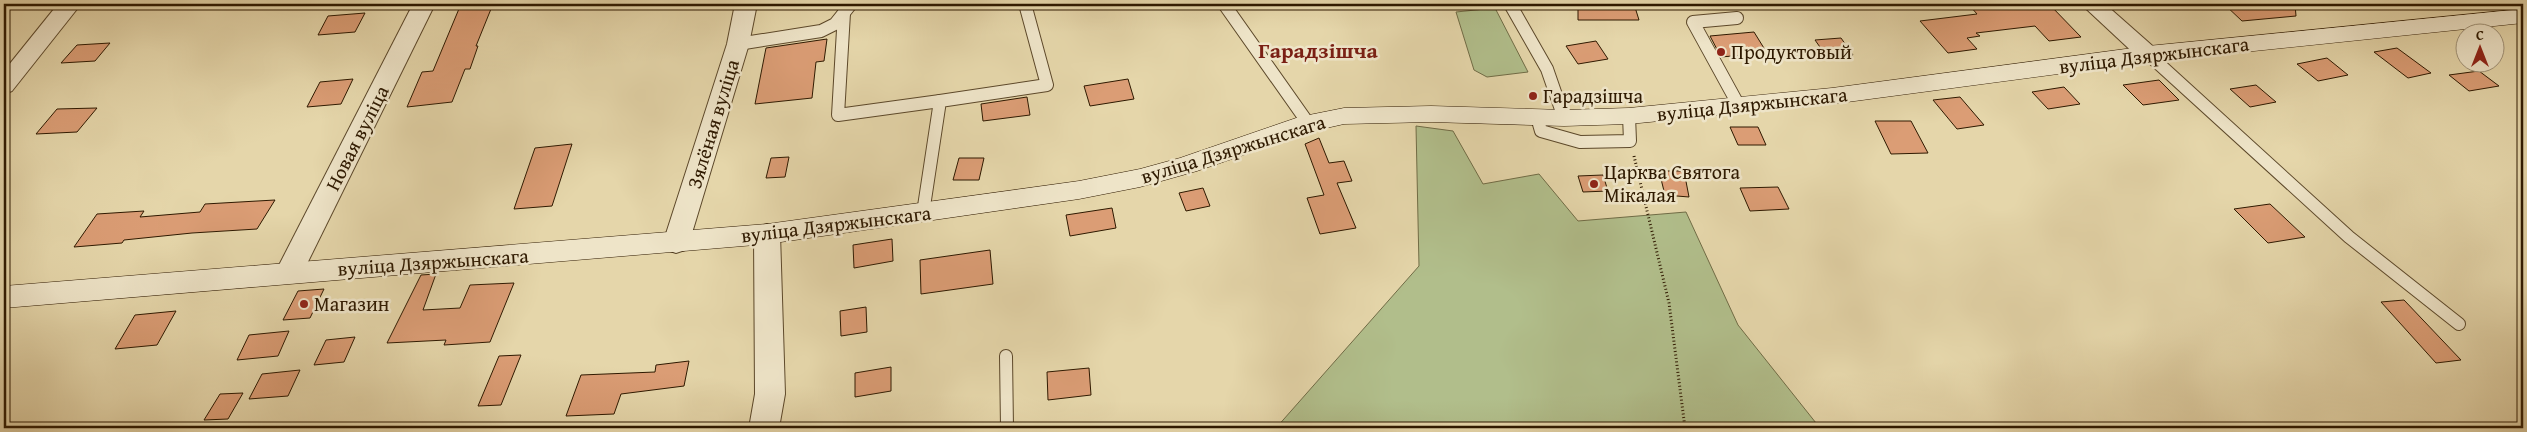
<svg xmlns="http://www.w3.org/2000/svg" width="2527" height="432" font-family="'Gentium Book Plus',serif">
	<rect width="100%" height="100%" fill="#e5d6aa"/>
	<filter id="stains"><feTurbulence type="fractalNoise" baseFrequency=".004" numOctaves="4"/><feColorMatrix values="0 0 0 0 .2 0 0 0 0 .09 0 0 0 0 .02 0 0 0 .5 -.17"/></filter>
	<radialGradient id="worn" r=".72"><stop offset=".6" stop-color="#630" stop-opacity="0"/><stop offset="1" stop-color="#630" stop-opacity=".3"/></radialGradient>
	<!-- green -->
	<g fill="#b1be8b" stroke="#706c46">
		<polygon points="1495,8 1528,72 1487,77 1474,70 1456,12"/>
		<polygon points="1416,126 1453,131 1483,184 1539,174 1578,221 1686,212 1738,325 1820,428 1276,428 1419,266"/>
	</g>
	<!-- building -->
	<g fill="#db9d75" stroke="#2e1900">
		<polygon points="461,4 493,4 476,46 478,46 470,69 465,69 452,102 407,107 422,72 433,71"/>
		<polygon points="1578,4 1634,4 1639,20 1578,20"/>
		<polygon points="1989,4 2049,4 2081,37 2049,41 2035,26 1976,33 1980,36 1967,38 1977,49 1948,53 1920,21 1977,14 1970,6"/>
		<polygon points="2224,4 2295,4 2296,16 2242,21"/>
		<polygon points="365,13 355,32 318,35 328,16"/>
		<polygon points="1754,32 1767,53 1721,57 1710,36"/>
		<polygon points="1841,38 1853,55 1827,57 1815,40"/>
		<polygon points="827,39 824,61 816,62 812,98 755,104 766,48"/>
		<polygon points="1596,41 1608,59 1578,64 1566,46"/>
		<polygon points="110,43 95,61 61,63 77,45"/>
		<polygon points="2397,48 2431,73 2408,78 2374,52"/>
		<polygon points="2327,58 2348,75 2318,81 2297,64"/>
		<polygon points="2479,71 2499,86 2469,91 2449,75"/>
		<polygon points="353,79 341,104 307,107 320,82"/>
		<polygon points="1128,79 1134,99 1090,106 1084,86"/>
		<polygon points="2159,80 2179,100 2143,105 2123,85"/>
		<polygon points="2256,85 2276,102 2250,107 2230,89"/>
		<polygon points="2064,87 2080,104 2048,109 2032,92"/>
		<polygon points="1027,97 1030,115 983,121 981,104"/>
		<polygon points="1960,97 1984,125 1957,129 1933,100"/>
		<polygon points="97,108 77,132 36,134 57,109"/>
		<polygon points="1875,121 1911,121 1928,153 1891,154"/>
		<polygon points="1730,127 1758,127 1766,145 1738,145"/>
		<polygon points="1319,138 1329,163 1344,161 1352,181 1337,183 1356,228 1320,234 1307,198 1324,195 1305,144"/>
		<polygon points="572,144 552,206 514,209 535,148"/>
		<polygon points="789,157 785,177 766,178 771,158"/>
		<polygon points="959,158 984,158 979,180 953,180"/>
		<polygon points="1659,171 1684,171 1689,197 1665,195"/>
		<polygon points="1603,175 1608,191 1583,192 1578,176"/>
		<polygon points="1778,187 1789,209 1750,211 1740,188"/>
		<polygon points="1203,188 1210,206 1186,211 1179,193"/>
		<polygon points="275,200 257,229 192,233 124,240 122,243 74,247 97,214 144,211 140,217 200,212 205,204"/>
		<polygon points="2270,204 2305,237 2268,243 2234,209"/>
		<polygon points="1112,208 1116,228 1070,236 1066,215"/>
		<polygon points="892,239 893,261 854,268 853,245"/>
		<polygon points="990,250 993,284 921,294 920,260"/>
		<polygon points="436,274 423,310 460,308 470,285 514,283 490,342 444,345 446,340 387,343 421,275"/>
		<polygon points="324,289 310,318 283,320 298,291"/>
		<polygon points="2404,300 2461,360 2436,363 2381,302"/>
		<polygon points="866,307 867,332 841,336 840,311"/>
		<polygon points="176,311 157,345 115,349 135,315"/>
		<polygon points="289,331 278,356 237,360 249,335"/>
		<polygon points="355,337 344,362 314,365 326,340"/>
		<polygon points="521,355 501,405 478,406 499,356"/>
		<polygon points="689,361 684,386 621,394 614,414 566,416 581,375 655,372 656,365"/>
		<polygon points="891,367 891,391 855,397 855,373"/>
		<polygon points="1089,368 1091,395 1048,400 1047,372"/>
		<polygon points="300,370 288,396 249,399 262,374"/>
		<polygon points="243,393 228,419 204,420 220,394"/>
	</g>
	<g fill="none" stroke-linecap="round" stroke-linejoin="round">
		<defs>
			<g id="lane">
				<polyline points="1224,4 1308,123"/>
				<polyline points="1510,4 1547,69 1564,118"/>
				<polyline points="844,13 838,115 940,101"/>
				<polyline points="1737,18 1693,22 1739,106"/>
				<polyline points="738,44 821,31 835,24 851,4"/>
				<polyline points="2148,54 2349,237 2459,324"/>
				<polyline points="1537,117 1541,131 1580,142 1630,141 1629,116"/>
				<polyline points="923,213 940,101 1047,85 1025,4"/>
				<polyline points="1006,356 1007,428"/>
			</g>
			<g id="street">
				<polygon points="58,4 81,4 12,91 4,94 4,71"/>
				<polygon points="413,4 435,4 299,280 289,283 279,280 275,273"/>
				<polygon points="735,4 757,4 749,44 689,243 685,250 676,253 667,250 663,243 727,44"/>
				<polygon points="2081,4 2105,4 2156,49 2160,54 2156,59 2148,61 2140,59"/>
				<polygon points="767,224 776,227 780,234 785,394 779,428 749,428 755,394 754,234 758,227"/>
			</g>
			<polygon id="secondary" points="2523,9 2523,23 2148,62 1832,104 1629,124 1564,126 1431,122 1344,124 1313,131 1197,171 1140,187 1079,199 767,244 4,308 4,286 767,224 1079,181 1140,169 1180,158 1299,117 1344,108 1431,106 1564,110 1629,108 1832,88 2148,46"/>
		</defs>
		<!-- lane casing -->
		<use href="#lane" stroke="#5c482a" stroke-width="14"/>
		<!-- street casing -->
		<use href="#street" stroke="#5c482a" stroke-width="2"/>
		<!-- secondary casing -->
		<use href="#secondary" stroke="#2e1900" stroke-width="1"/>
		<!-- path -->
		<polyline stroke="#2e1900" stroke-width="3" stroke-dasharray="1 2.5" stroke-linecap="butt" points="1634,156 1669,303 1685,428"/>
		<!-- lane -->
		<use href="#lane" stroke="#eee4c8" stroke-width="12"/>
		<!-- street -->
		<use href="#street" fill="#eee4c8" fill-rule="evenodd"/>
		<!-- secondary -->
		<use href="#secondary" fill="#eee4c8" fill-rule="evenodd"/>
	</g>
	<!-- markers -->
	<g fill="#8f2418" stroke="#eee4c8" stroke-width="2">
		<circle cx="1721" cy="52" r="5"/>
		<circle cx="1533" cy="96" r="5"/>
		<circle cx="1594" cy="184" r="5"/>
		<circle cx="304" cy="304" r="5"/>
	</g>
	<g text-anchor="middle" stroke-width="5" stroke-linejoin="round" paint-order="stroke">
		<!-- poi labels -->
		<g font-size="20" fill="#2e1900" stroke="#eee4c8" text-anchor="start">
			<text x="1731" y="59">Продуктовый</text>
			<text x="1543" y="103">Гарадзішча</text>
			<text x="1604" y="179">Царква Святога<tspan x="1604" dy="23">Мікалая</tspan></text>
			<text x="314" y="311">Магазин</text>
		</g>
		<!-- street labels -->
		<g font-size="20" fill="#2e1900" stroke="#eee4c8">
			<text transform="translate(2154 55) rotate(-7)" y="7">вуліца Дзяржынскага</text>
			<text transform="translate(1752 104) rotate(-6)" y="7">вуліца Дзяржынскага</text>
			<text transform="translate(713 124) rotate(-73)" y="7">Зялёная вуліца</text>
			<text transform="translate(357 138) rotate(-63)" y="7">Новая вуліца</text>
			<text transform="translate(1233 149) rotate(-17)" y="7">вуліца Дзяржынскага</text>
			<text transform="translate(836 224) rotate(-7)" y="7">вуліца Дзяржынскага</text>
			<text transform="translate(433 262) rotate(-4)" y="7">вуліца Дзяржынскага</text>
		</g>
		<!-- quarter labels -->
		<g font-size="22" font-weight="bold" fill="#7a1f14" stroke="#eee4c8">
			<text x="1318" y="58">Гарадзішча</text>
		</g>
	</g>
	<!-- margin -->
	<rect width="2527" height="432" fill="none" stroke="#e5d6aa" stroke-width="20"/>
	<rect x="5" y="5" width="2517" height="422" fill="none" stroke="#2e1900" stroke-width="2.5"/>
	<rect x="10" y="10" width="2507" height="412" fill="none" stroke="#2e1900"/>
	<!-- north arrow -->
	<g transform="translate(2480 48)"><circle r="24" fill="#eee4c8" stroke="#a19378"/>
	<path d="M0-4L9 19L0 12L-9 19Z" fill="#8f2418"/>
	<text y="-8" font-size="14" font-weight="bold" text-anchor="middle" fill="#2e1900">С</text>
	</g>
	<rect width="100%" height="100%" filter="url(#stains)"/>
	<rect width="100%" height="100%" fill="url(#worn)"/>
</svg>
